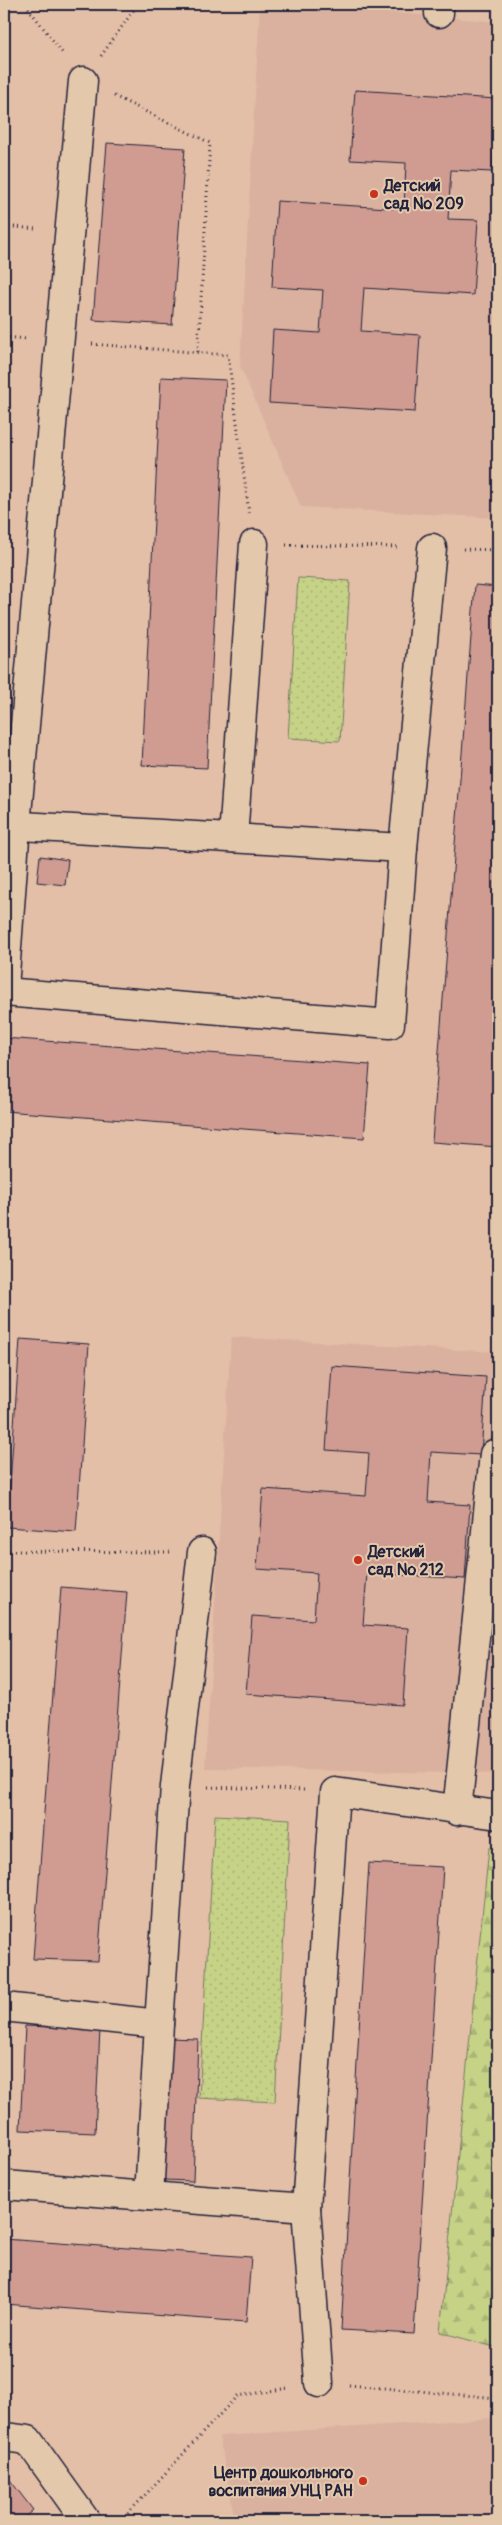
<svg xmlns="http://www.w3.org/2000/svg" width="502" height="2525" font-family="Pangolin,sans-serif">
	<defs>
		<pattern id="forest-firs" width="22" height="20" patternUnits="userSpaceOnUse" patternTransform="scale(1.25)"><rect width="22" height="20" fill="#c6d387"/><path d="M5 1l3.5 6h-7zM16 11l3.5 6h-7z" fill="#aab575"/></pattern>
		<pattern id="park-dots" width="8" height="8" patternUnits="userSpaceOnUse" patternTransform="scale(1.25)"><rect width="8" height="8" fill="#c6d387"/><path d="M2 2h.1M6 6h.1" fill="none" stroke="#aab575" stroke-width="1.8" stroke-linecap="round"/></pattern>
	</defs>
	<rect width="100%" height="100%" fill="#e4bfa7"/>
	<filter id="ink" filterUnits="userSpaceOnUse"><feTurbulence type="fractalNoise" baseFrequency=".02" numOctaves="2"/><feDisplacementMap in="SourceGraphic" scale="10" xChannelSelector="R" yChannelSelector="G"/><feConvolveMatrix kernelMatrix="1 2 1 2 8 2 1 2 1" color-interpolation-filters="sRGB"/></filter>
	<g filter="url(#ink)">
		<!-- built -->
		<g fill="#dab19f">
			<polygon points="260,4 299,4 498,22 498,518 301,507 240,366"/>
			<polygon points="231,1337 498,1352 498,1774 205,1768"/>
			<polygon points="494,2418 498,2441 498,2521 235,2521 219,2436"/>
		</g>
		<!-- forest -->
		<polygon fill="url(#forest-firs)" stroke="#747a61" points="489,1848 498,1849 498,2348 440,2332"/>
		<!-- park -->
		<g fill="url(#park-dots)" stroke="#747a61">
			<polygon points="298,578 350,581 340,741 288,738"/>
			<polygon points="215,1815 290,1819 275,2102 199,2098"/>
		</g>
		<!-- building -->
		<g fill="#d09c92" stroke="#22223b">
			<polygon points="355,90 497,99 492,172 451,170 448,219 478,220 473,295 364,288 361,331 420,335 415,412 269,403 273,330 320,333 323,290 272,287 277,201 404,209 406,163 350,160"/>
			<polygon points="107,143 185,148 172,325 93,320"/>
			<polygon points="4,375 6,375 4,406"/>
			<polygon points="161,377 226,380 207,768 142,765"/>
			<polygon points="475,585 498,587 498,1147 432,1142"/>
			<polygon points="40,856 68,860 65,885 37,882"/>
			<polygon points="4,1038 370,1065 364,1138 4,1111"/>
			<polygon points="20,1339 89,1344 76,1532 7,1527"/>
			<polygon points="332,1366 486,1377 481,1455 431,1452 428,1502 470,1505 465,1579 367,1573 363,1625 408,1628 403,1705 246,1694 252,1616 314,1620 317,1573 257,1569 263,1489 366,1496 369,1453 326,1450"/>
			<polygon points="61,1587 127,1592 98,1961 33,1959"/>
			<polygon points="369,1863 443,1867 414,2334 341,2330"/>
			<polygon points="25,2026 100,2029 95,2133 20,2130"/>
			<polygon points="168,2038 198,2039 193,2181 163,2180"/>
			<polygon points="4,2239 251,2257 246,2322 4,2304"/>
			<polygon points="10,2480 33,2510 20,2521 4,2521 4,2485"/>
		</g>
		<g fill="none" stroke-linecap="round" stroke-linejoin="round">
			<defs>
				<g id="minor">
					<polyline points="439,4 439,13"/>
					<polyline points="4,825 403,848"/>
					<polyline points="233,838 254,544"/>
					<polyline points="4,988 16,825 83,81"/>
					<polyline points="4,992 390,1024 403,848 432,548"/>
					<polyline points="457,1811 494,1454"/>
					<polyline points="4,2007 159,2024 149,2196"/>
					<polyline points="159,2024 175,1786 202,1552"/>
					<polyline points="4,2185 306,2208"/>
					<polyline points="319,2383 306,2208 335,1792 498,1815"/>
					<polyline points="4,2437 28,2440 86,2521"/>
				</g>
			</defs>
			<!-- minor casing -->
			<use href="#minor" stroke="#22223b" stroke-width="31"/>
			<!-- path -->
			<g stroke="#22223b" stroke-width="3" stroke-dasharray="1 4" stroke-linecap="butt">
				<polyline points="25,4 64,55"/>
				<polyline points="101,56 138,4"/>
				<polyline points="114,96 210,143 198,352"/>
				<polyline points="4,226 37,229"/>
				<polyline points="4,337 28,339"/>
				<polyline points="92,344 228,355 249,513"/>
				<polyline points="286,545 399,547"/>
				<polyline points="463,549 498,550"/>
				<polyline points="4,1551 170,1552"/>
				<polyline points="208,1787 304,1790"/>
				<polyline points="349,2385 498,2398"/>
				<polyline points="121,2521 237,2396 289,2388"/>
			</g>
			<!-- minor -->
			<use href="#minor" stroke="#e4c8ac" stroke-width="28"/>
		</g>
	</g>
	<!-- markers -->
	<g fill="#c8321e" stroke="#e4c8ac" stroke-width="2">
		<circle cx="374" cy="194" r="5"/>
		<circle cx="358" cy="1560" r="5"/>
		<circle cx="363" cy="2481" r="5"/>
	</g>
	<g text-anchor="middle" stroke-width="4" stroke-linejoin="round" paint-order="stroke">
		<!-- poi labels -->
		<g font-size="16" font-weight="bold" fill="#22223b" stroke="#e4c8ac" text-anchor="start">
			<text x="384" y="191">Детский<tspan x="384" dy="18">сад № 209</tspan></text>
			<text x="368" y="1557">Детский<tspan x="368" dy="18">сад № 212</tspan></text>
			<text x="353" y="2478" text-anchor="end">Центр дошкольного<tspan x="353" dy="18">воспитания УНЦ РАН</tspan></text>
		</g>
	</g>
	<!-- margin -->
	<rect width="502" height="2525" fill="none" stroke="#e4c8ac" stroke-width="20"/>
	<rect x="10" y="10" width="482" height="2505" fill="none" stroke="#22223b" stroke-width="2" filter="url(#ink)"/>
</svg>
